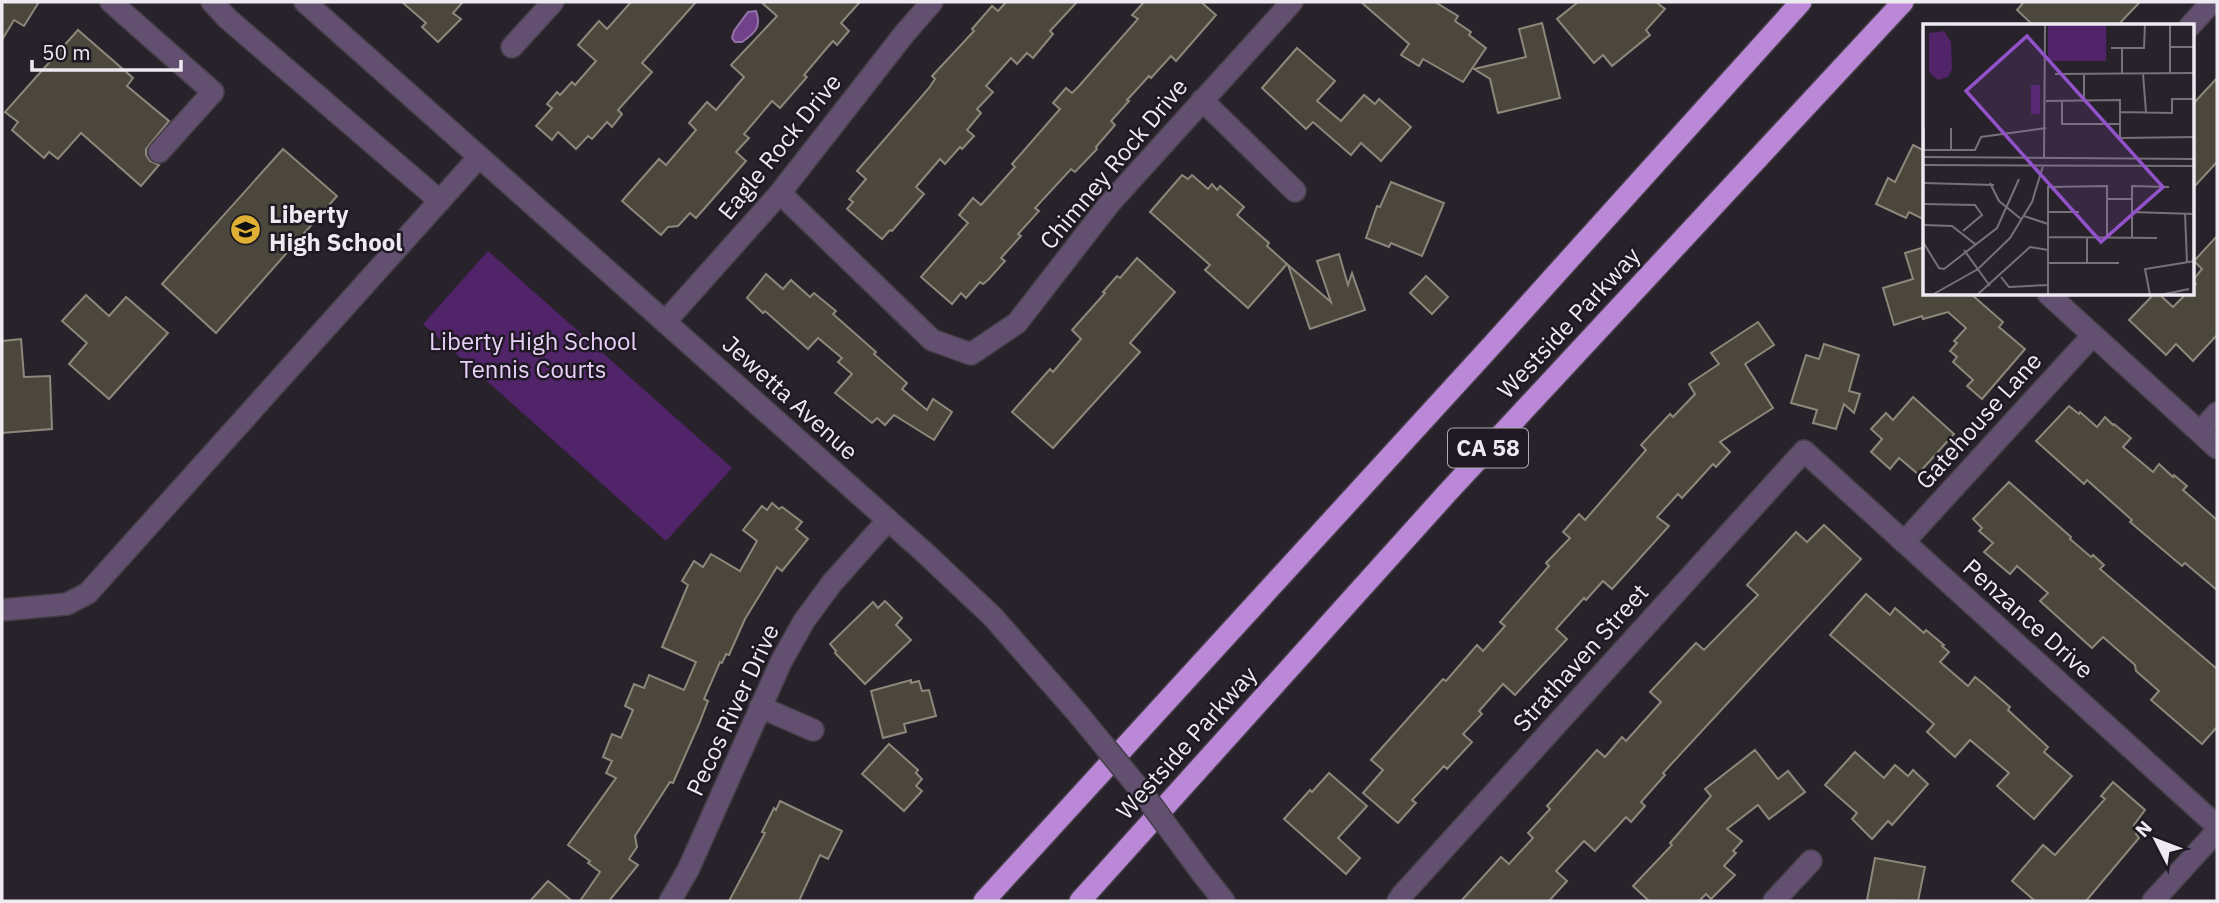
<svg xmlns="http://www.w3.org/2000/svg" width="2219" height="903" font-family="'IBM Plex Sans',sans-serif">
	<rect width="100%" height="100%" fill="#28222b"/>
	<!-- green -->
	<polygon fill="#512368" points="488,251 732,468 666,541 423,324"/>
	<!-- water -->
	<path fill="#71418b" stroke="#9674aa" stroke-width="2" d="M756,11C762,27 755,33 742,42H735L732,38L734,31L748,12Z"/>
	<!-- building -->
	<g fill="#4c473c" stroke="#8d887b" stroke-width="2">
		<polygon points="2,2 39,2 24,26 14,20 2,40"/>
		<polygon points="402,2 463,2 453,13 461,19 438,42 422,27 426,23"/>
		<polygon points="631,2 696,2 642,63 652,72 618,110 622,114 612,127 607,122 592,139 588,136 576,149 558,132 552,140 536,126 552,108 547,104 557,92 560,95 572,82 575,85 596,61 578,45 599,21 607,29"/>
		<polygon points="761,2 860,2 841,23 849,31 837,45 833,41 826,49 804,75 807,77 780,108 772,101 744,134 749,138 736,152 746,161 696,218 690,213 678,226 668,227 661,235 622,201 659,159 666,165 696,130 689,123 707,102 716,110 744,77 731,65 777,16"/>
		<polygon points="1006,2 1077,2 1050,31 1053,34 1033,58 1027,53 1017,64 1011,58 986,86 993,92 977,109 981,113 967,130 974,136 962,149 960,147 945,164 940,159 916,187 924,194 892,231 890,230 882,239 847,209 853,202 849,199 866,179 857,171 929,88 935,79 932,76 974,31 972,29 992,6 998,11"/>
		<polygon points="1144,2 1201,2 1216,15 1176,61 1171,56 1151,78 1149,76 1127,100 1129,101 1111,121 1115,125 1096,147 1097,149 1075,172 1071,169 1035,208 1039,211 1018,234 1021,236 1001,258 1005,261 989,279 983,284 980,282 966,298 961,293 952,304 921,277 968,223 959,215 973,198 981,205 1015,167 1012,164 1060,109 1053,103 1066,88 1072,93 1079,86 1138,19 1132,15"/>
		<polygon points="1361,2 1435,2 1458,16 1455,21 1471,32 1469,35 1486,48 1463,82 1423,59 1419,66 1401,55 1409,44"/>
		<polygon points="1578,2 1656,2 1665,9 1646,30 1650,35 1612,66 1603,55 1594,63 1557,19"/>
		<polygon points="2024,2 2140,2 2117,26 2034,26 2017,10"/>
		<polygon points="1542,23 1560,98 1498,113 1490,79 1474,69 1526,57 1519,29"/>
		<polygon points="78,30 133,78 127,86 169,121 146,149 146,155 150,161 159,165 141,186 81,133 58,159 49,152 44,158 12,130 18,122 5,112"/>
		<polygon points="1297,48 1335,81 1317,101 1341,121 1364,95 1375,104 1379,99 1411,127 1381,161 1361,143 1351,155 1313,122 1306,129 1262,88"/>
		<polygon points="2217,78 2217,162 2193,188 2193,104"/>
		<polygon points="1913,145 1925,151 1925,220 1909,212 1906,218 1876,204 1888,178 1895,182"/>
		<polygon points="283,149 337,196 216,333 162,284"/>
		<polygon points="1182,175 1188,179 1192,175 1208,189 1212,184 1217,190 1220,186 1244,207 1237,215 1269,243 1267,246 1287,264 1248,308 1205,270 1210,265 1150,212"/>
		<polygon points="1391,182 1444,203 1422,256 1391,243 1389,247 1366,238 1377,206 1380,207"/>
		<polygon points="2217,236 2217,335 2193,361 2176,344 2166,355 2129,320 2154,294 2159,294 2173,307 2186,294 2193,294 2193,287 2196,284 2193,280 2202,269 2194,261"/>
		<polygon points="1925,247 1925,294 1971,294 2003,322 1999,327 2025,349 1982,399 1967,386 1973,380 1953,362 1957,357 1950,351 1957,343 1954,341 1966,328 1948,312 1923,319 1922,316 1894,325 1883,288 1913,279 1905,253"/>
		<polygon points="1339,254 1348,285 1352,273 1365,310 1310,329 1288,265 1331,302 1317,261"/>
		<polygon points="1137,258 1175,292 1130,343 1140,352 1053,448 1012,412 1050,369 1053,372 1081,339 1072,330 1105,293 1103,292 1117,276 1120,278"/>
		<polygon points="766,274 783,289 791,280 810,297 814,293 836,311 833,314 876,352 874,354 907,383 902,389 927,410 933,399 952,412 934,440 894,415 885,425 877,418 872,423 835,393 852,374 838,362 842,358 818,338 808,349 765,311 763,313 747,298"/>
		<polygon points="1426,276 1448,297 1432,314 1410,293"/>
		<polygon points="86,295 109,316 126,297 168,333 109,399 69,364 87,343 62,321"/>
		<polygon points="1758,322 1774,345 1745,364 1773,408 1720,442 1730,452 1716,467 1713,464 1682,498 1678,494 1657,517 1669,526 1612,589 1603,581 1586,600 1584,598 1556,629 1567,639 1515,695 1503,684 1479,711 1482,714 1463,734 1472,742 1447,769 1444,766 1412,800 1416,803 1398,823 1363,793 1383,770 1371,760 1443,679 1446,681 1477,645 1483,651 1505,626 1500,622 1549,566 1546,563 1570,538 1563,532 1579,514 1585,520 1646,450 1641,445 1670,414 1673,417 1695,394 1689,384 1719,364 1711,353"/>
		<polygon points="21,339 24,377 50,376 52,429 2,433 2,341"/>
		<polygon points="1824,344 1859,355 1849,391 1860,394 1854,413 1844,404 1836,429 1813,423 1817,410 1791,403 1806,355 1819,359"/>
		<polygon points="1913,397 1954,434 1918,474 1899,458 1890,469 1871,452 1882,439 1871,429 1886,413 1893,420"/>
		<polygon points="2069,406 2079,414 2080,412 2097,427 2105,417 2113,425 2114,424 2131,438 2123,447 2153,472 2159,464 2173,477 2174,475 2187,486 2183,490 2217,520 2217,590 2185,563 2182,566 2130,522 2132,520 2087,480 2084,484 2036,441"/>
		<polygon points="2009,482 2071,537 2070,539 2091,557 2093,555 2104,565 2100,569 2217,669 2217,727 2202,744 2151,700 2159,691 2136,671 2135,665 2103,637 2092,648 2040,601 2048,593 2017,566 2010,574 1984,552 1993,543 1979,531 1982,528 1973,519"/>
		<polygon points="772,503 779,509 782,507 802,522 796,529 808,539 782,571 777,567 745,619 729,655 726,654 722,663 720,662 704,699 708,701 699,724 673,783 670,782 635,836 637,847 629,859 638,865 609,901 580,901 600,872 588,863 590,861 568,845 616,778 606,773 612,761 603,757 612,734 621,738 633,710 625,706 634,684 644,688 649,675 684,690 696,662 662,647 688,585 682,581 694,561 703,567 711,554 740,571 757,541 743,530 762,506 767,510"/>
		<polygon points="1824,525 1861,559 1663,773 1665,775 1641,802 1645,806 1631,822 1626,817 1595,851 1584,841 1556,871 1567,881 1549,901 1461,901 1501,857 1509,864 1533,838 1528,833 1550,809 1547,806 1597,750 1605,757 1622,737 1626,741 1661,702 1650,692 1696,643 1704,650 1758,595 1747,585 1796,532 1807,542"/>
		<polygon points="1866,594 1890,615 1895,608 1924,633 1926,630 1944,645 1942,646 1949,652 1940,662 1968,686 1975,677 1985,685 2010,707 2008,710 2048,747 2044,752 2072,776 2034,819 1997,786 2009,773 1970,740 1955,757 1927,732 1934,724 1830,635"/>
		<polygon points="885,601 902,618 896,625 911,640 865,684 835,653 836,651 830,644 873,602 878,608"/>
		<polygon points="911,680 911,683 919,681 922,691 929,690 936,716 904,724 906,732 883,738 871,691"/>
		<polygon points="889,744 918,770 916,773 922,779 916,786 922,791 904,811 862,774"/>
		<polygon points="1755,750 1778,779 1788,771 1805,792 1769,819 1758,805 1727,829 1742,841 1733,851 1736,853 1724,866 1735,875 1711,899 1706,894 1699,901 1649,901 1633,886 1672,845 1670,843 1711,796 1705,789"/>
		<polygon points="1855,752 1884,778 1895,765 1908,776 1913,770 1928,784 1892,825 1888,821 1872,839 1852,819 1857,813 1825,785"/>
		<polygon points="1329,773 1367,806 1338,838 1360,858 1346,874 1284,819 1310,790 1312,792"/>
		<polygon points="2113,782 2145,810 2134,825 2140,830 2136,834 2139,838 2086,901 2035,901 2012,881 2043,845 2055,855 2105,799 2101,796"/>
		<polygon points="780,801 842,831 828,859 820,855 799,901 729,901 765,833 762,832 774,808 776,810"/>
		<polygon points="1875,858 1925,867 1918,901 1867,900"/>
		<polygon points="548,881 572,901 530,901"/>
	</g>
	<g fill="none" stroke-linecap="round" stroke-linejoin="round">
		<defs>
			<g id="minor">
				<polyline points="111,2 213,92 159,152"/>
				<polyline points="212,2 228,19 440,201"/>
				<polyline points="305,2 924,552 993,617 1079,715"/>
				<polyline points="2190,26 2212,2"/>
				<polyline points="512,47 553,2"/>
				<polyline points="1202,100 1295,191"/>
				<polyline points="780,193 932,340 971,354 1017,323 1110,203 1292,2"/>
				<polyline points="2048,294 2217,448"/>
				<polyline points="665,322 780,193 905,33 932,2"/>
				<polyline points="2200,432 2217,413"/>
				<polyline points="1904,542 2093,335"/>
				<polyline points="2,610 67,604 88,593 479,157"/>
				<polyline points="760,707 813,730"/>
				<polyline points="1201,872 1224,901"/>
				<polyline points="670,901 688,870 781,662 804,621 832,583 888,520"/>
				<polyline points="1398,901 1402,895 1804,451 2217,826"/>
				<polyline points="1774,901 1811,861"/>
				<polyline points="2153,901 2217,831"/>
			</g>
			<g id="highway">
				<polyline points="984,901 1493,344 1801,2"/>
				<polyline points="1080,901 1448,492 1903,2"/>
			</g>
		</defs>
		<!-- minor casing -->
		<use href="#minor" stroke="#443e47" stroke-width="24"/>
		<!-- highway casing -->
		<use href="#highway" stroke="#443e47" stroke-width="24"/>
		<!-- minor -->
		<use href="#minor" stroke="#634f70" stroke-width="21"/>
		<!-- highway -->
		<use href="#highway" stroke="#bb88d8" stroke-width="21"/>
		<defs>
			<polyline id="minor-bridge" points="1079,715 1142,792 1201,872"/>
		</defs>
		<!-- minor-bridge casing -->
		<use href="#minor-bridge" stroke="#443e47" stroke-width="24" stroke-linecap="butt"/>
		<!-- minor-bridge -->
		<use href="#minor-bridge" stroke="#634f70" stroke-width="21"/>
	</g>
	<!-- icons -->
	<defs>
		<symbol id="school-disc" viewBox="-11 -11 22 22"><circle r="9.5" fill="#dfb034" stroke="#1e1922"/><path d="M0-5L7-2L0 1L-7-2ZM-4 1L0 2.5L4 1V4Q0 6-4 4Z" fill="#111"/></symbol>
	</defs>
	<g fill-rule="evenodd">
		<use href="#school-disc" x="228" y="212" width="35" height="35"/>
	</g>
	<g text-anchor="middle" stroke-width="5" stroke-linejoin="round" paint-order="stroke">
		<!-- shield labels -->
		<rect fill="#1e1922" stroke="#b0abb3" stroke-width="2" x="1448" y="428.5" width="80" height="39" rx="5"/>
		<g font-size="23" font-weight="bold" fill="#eeeaf1">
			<text x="1488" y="456">CA 58</text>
		</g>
		<!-- street labels -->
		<g font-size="24" fill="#eeeaf1" stroke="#1e1922">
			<text transform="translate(780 147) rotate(-51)" y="8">Eagle Rock Drive</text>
			<text transform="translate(1114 164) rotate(-50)" y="8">Chimney Rock Drive</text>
			<text transform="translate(1569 323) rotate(-47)" y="8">Westside Parkway</text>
			<text transform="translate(790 398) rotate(42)" y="8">Jewetta Avenue</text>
			<text transform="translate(1979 421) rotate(-48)" y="8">Gatehouse Lane</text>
			<text transform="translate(2028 619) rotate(42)" y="8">Penzance Drive</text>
			<text transform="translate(1581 658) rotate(-48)" y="8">Strathaven Street</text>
			<text transform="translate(733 710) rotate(-65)" y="8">Pecos River Drive</text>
			<text transform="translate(1187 743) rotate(-48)" y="8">Westside Parkway</text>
		</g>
		<!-- poi labels -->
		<g font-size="24" font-weight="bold" fill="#eeeaf1" stroke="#1e1922" text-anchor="start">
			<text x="269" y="223">Liberty<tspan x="269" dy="28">High School</tspan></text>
		</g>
		<!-- park labels -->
		<g font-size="24" fill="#e9d0f9" stroke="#1e1922">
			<text x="533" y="350">Liberty High School<tspan x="533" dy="28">Tennis Courts</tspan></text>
		</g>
	</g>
	<!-- overview -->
	<g transform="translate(1923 24)">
		<rect width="271" height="271" fill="#28222b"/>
		<path d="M125,0H183V37H125ZM21,7L28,18L29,45L25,53L15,56L6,48V9ZM108,61H117V90H108Z" fill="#512368"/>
		<path fill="none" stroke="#77727a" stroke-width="2" d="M247,23H272M188,24H221L222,0M247,49V0M132,50L272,49M199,50V24M220,50L223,88M161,75V50M123,77L197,76V114L272,113M139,77V100H197M197,88L249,89V75H272M0,126H52L58,113L123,104M1,126V104M28,127V104M0,133L272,135M121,133L122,0M0,141L272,142M0,159L71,161M67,159L76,177L98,195M184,175H209M0,180L52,181L59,191L40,207M125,188H156M209,188L272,190M262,189L264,238M101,192L125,200M0,201L29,202L52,220M125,213L234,214M209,214V162L246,163M0,218L16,244L21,245L74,204L96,155M41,226L67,262M125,239H196M164,239V213M78,253L86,263L125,261M9,271L55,245L87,214L109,178L120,142M54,271L107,223L125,226M125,271V163L184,162V214M227,271L222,245L272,237M237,271L266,265"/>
		<path fill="#9252c9" fill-opacity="0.15" stroke="#9252c9" stroke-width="3.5" d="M104,12L240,163L178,218L43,67Z"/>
		<rect width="271" height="271" fill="none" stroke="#eeeaf1" stroke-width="3.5"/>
	</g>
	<!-- border -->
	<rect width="2219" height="903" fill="none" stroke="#eeeaf1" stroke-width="7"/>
	<!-- north arrow -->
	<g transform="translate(2156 840) rotate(312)" stroke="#1e1922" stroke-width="5" paint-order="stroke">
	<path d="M0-5L12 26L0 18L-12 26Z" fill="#eeeaf1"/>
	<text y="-10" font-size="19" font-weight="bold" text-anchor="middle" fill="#eeeaf1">N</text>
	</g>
	<!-- scale -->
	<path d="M32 60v10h149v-10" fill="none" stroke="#eeeaf1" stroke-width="3.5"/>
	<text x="42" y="60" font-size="21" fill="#eeeaf1" stroke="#1e1922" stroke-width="5" paint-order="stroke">50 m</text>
</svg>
